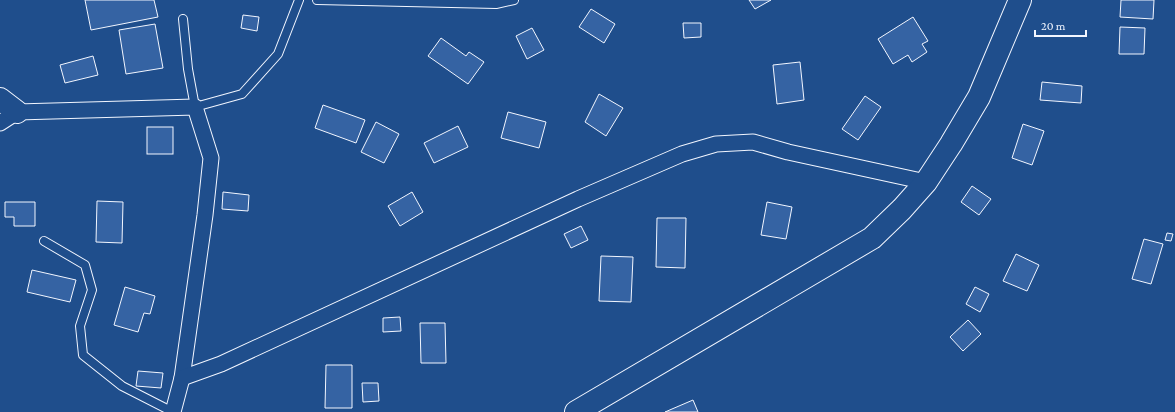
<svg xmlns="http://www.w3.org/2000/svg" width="1175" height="412" font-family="'Crimson Pro',serif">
	<rect width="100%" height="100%" fill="#1f4e8c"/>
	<!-- building -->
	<g fill="#3563a3" stroke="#f2f6ff">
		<polygon points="85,0 154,0 158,17 91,30"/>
		<polygon points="749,0 771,0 755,9"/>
		<polygon points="1121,0 1154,0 1153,19 1120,17"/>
		<polygon points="591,9 615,24 604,43 579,27"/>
		<polygon points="243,15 259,17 257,31 241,28"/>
		<polygon points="913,17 928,41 922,44 927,52 912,62 908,55 893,64 878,39"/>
		<polygon points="683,23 701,23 701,37 684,38"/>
		<polygon points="155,24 163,68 126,74 119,30"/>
		<polygon points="1120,27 1145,28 1144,54 1119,54"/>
		<polygon points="532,28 544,50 527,59 516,36"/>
		<polygon points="441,38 466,56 469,52 484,62 468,84 428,56"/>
		<polygon points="93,56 98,75 65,83 60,65"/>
		<polygon points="800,62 804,100 777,104 773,65"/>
		<polygon points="1042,82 1082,86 1081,103 1040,100"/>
		<polygon points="599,94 623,108 606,136 585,122"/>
		<polygon points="865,96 881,107 858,140 842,129"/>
		<polygon points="323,105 365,120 356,143 315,128"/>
		<polygon points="508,112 546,122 539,148 501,138"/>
		<polygon points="376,122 399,134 384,163 361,152"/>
		<polygon points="1023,124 1044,131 1032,165 1012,158"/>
		<polygon points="458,126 468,147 434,163 424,143"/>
		<rect x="147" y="127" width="26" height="27"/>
		<polygon points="972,186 991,199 979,215 961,202"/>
		<polygon points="223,192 249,195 248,211 222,209"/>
		<polygon points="412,192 423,212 400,226 388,206"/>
		<polygon points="97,201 123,202 122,243 96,242"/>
		<polygon points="5,202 35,202 35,226 14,226 14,217 5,217"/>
		<polygon points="767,202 792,207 786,239 761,235"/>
		<polygon points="657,218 686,218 685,268 656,267"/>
		<polygon points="581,226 588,240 571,248 564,234"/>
		<polygon points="1167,233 1173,234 1171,241 1165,240"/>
		<polygon points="1144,239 1163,244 1151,284 1132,279"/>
		<polygon points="1016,254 1039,265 1027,291 1003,281"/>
		<polygon points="601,256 633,257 631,302 599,301"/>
		<polygon points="32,270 76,280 70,302 27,292"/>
		<polygon points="125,287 155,296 150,314 144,313 138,332 114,325"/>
		<polygon points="975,287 989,294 980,312 966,304"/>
		<polygon points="400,317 401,331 383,332 383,318"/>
		<polygon points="968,320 981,334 963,351 950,337"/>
		<polygon points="420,323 445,323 446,363 421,363"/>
		<polygon points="326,365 352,365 352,408 325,408"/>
		<polygon points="138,371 163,373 161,388 136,386"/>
		<polygon points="362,383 378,383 379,401 363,402"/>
		<polygon points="693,400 698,412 665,412"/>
	</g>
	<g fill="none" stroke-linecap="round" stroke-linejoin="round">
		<defs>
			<g id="lane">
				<polyline points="317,0 496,4 514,0"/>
				<polyline points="183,19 188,69 195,107 242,94 278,54 299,0"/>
				<polyline points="44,241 85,265 92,290 80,326 83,355 122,386 173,412"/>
			</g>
			<g id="street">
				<polyline points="0,123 17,112 195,107 211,158 205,215 182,378 173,412"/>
				<polyline points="182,378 221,364 578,199 682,154 716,144 753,142 788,152 926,182"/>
			</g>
			<g id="secondary">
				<polyline points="0,99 17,112"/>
				<polyline points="576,412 872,238 902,209 926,182 951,144 979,97 1020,0"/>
			</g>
		</defs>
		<!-- lane casing -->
		<use href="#lane" stroke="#f2f6ff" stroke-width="10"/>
		<!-- street casing -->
		<use href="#street" stroke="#f2f6ff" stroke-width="17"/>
		<!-- secondary casing -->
		<use href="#secondary" stroke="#f2f6ff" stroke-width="24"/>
		<!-- lane -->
		<use href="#lane" stroke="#1f4e8c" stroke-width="8"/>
		<!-- street -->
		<use href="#street" stroke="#1f4e8c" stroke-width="15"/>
		<!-- secondary -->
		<use href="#secondary" stroke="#1f4e8c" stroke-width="22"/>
	</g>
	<!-- scale -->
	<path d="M1035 30v6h51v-6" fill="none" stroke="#f2f6ff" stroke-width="2"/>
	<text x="1041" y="30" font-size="12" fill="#f2f6ff" stroke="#1f4e8c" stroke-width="3" paint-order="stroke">20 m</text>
</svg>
